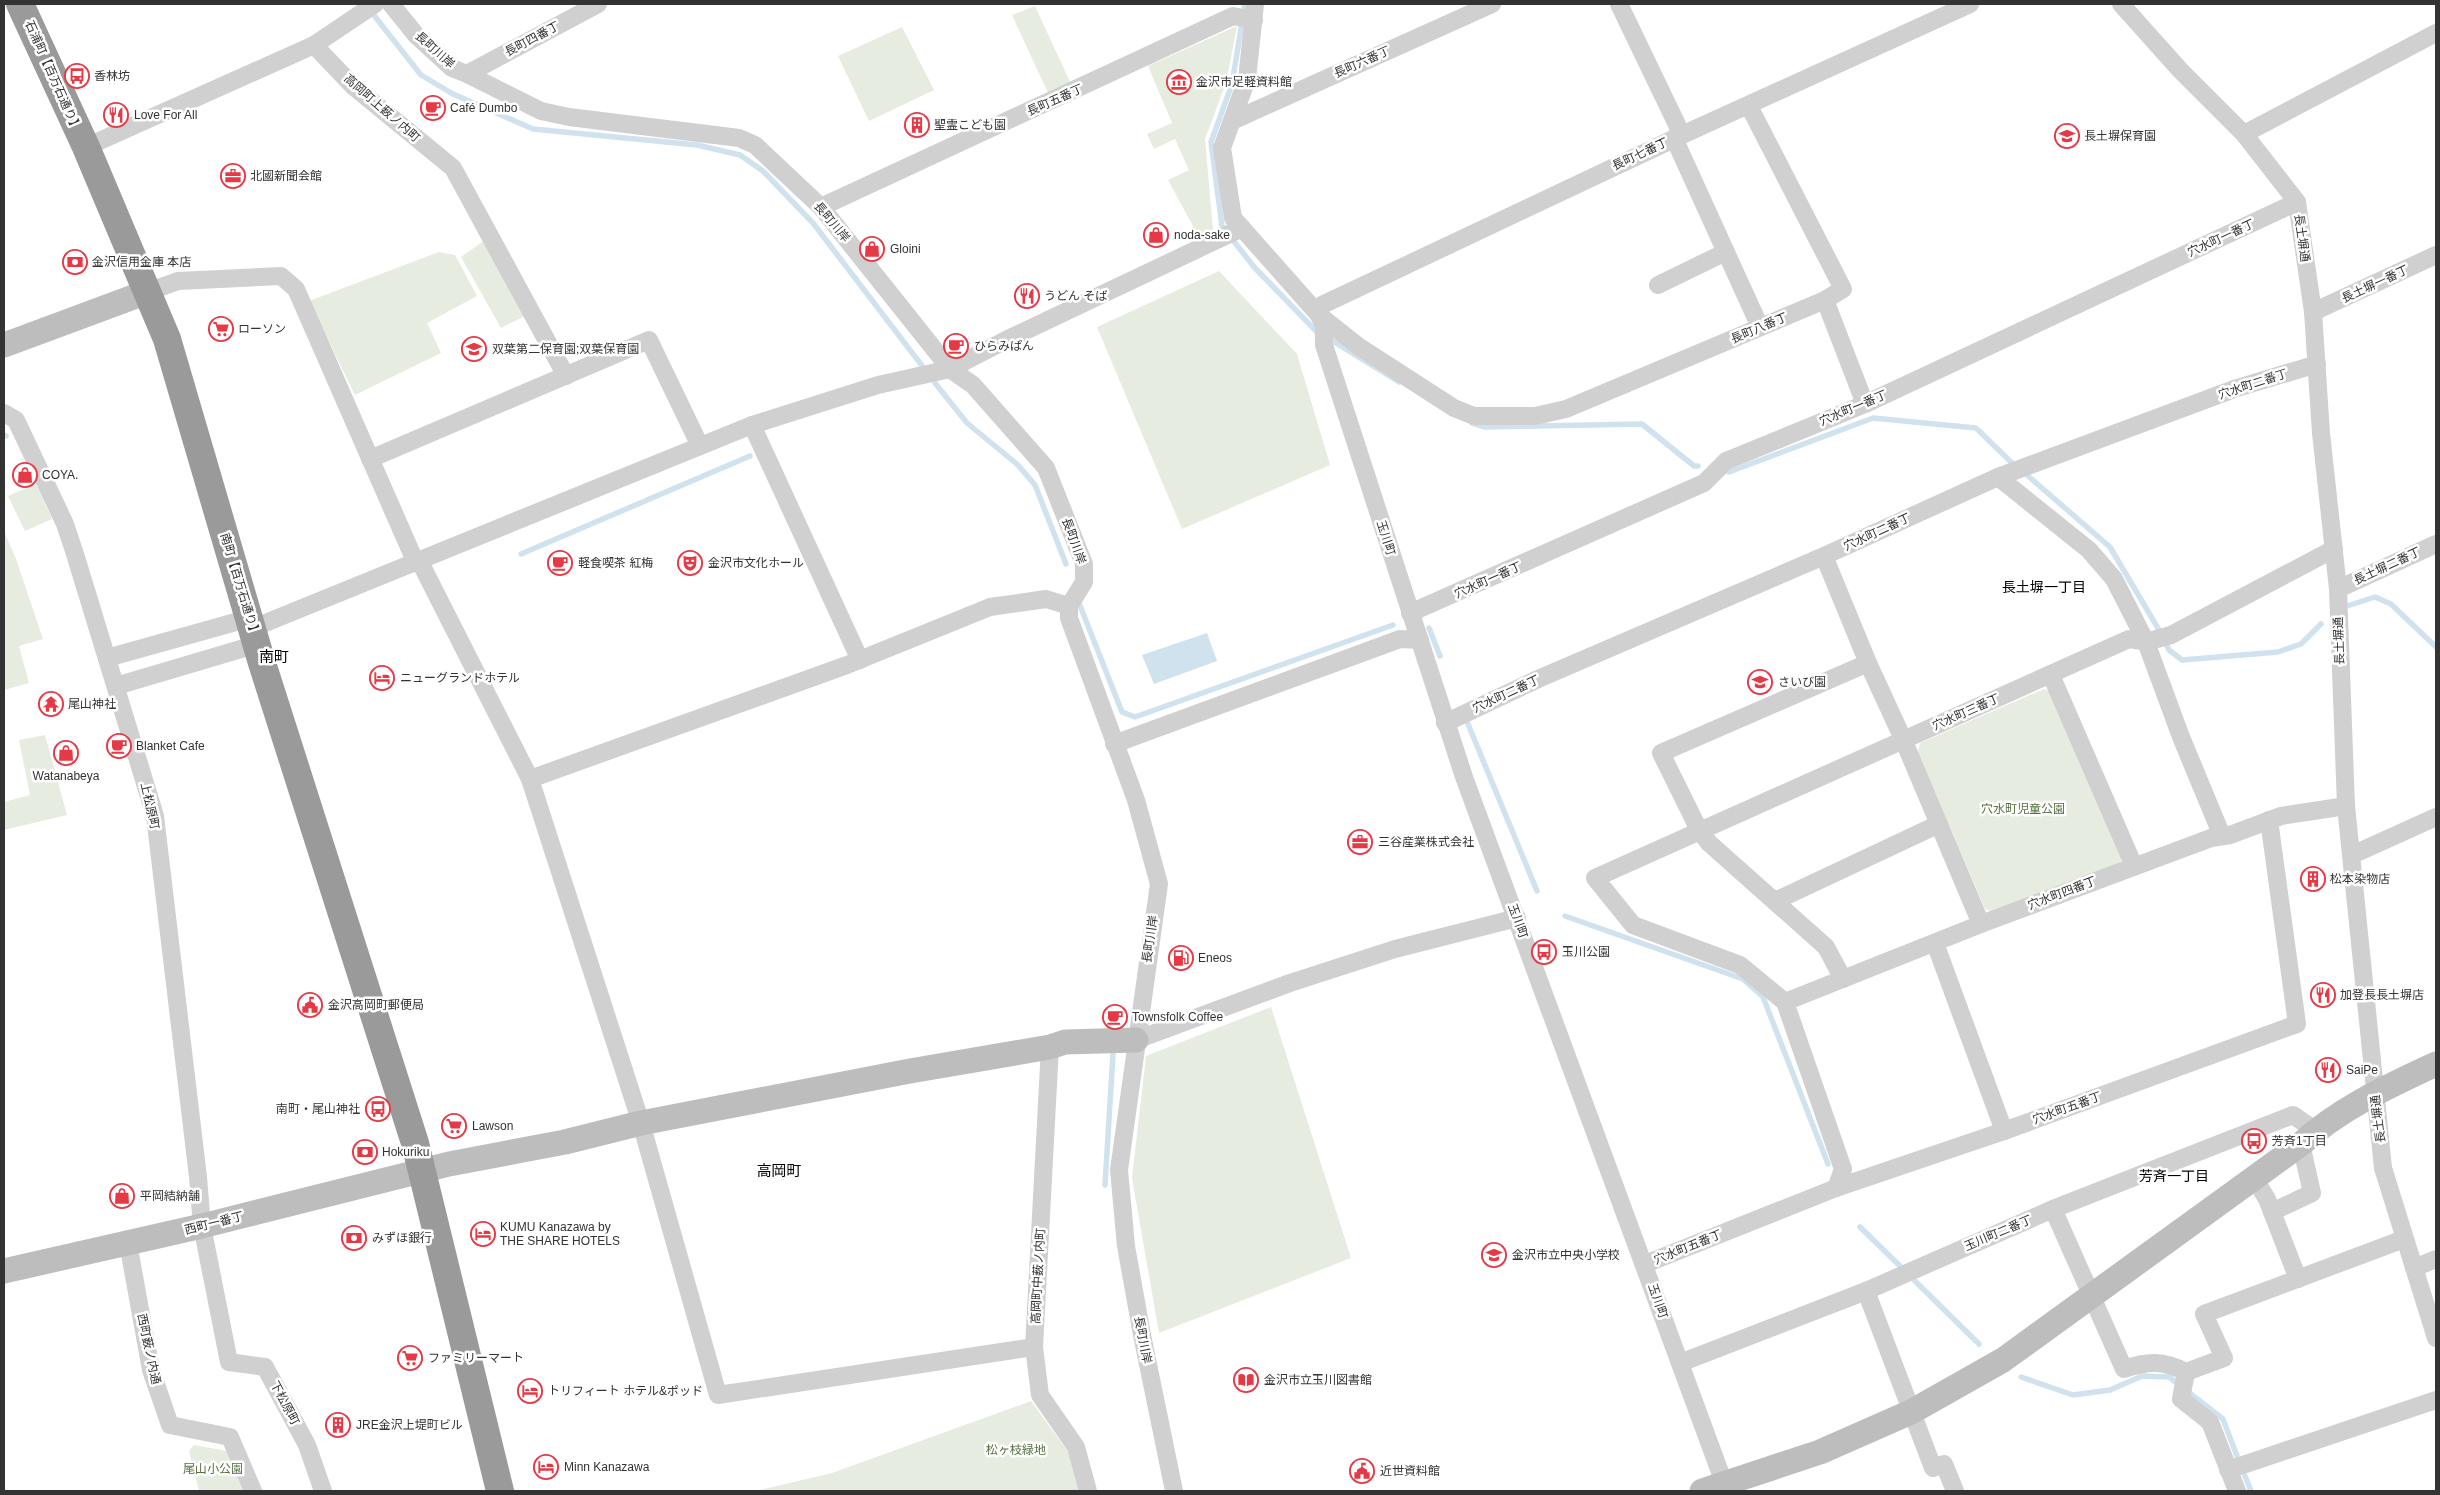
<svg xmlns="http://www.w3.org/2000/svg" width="2440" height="1495" font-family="Arial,'Noto Sans JP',sans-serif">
	<rect width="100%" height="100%" fill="#fff"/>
	<!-- green -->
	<g fill="#e6ecdf">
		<polygon points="1035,6 1071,84 1049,95 1012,15"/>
		<polygon points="1237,26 1226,83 1205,139 1213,230 1199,237 1168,180 1189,170 1175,139 1154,149 1147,134 1172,123 1148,66"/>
		<polygon points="902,27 934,90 869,121 838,56"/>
		<polygon points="485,240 529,314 501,328 461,257"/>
		<polygon points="439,252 455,255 477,296 427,323 441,353 355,395 309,301"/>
		<polygon points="1219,271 1297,354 1330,465 1182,529 1097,327"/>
		<polygon points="36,484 52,519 25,531 8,496"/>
		<polygon points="4,531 16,559 43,639 19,646 29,683 4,690"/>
		<polygon points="2044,689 2052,692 2124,855 2120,864 1991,911 1985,909 1918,752 1920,743"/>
		<polygon points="45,735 67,815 4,830 4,802 30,795 19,740"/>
		<polygon points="1271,1007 1351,1258 1159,1333 1132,1178 1146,1056"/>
		<polygon points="1031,1401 1069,1453 1080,1491 756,1491 832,1473"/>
		<polygon points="194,1445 227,1451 243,1491 199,1491 189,1451"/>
	</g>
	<!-- water -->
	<polygon fill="#cfe2ee" points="1207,633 1217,661 1154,684 1142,655"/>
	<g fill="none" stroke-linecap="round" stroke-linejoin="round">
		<!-- stream -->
		<g stroke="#cfe2ee" stroke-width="5.5">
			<polyline points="1245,4 1232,84 1211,142 1222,226 1254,267 1317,332"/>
			<polyline points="369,9 421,75 453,94 533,129 697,145 740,155 763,171 813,223 923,367"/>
			<polyline points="1331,340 1399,382"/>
			<polyline points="935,383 967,423 1018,465 1035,485 1066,564"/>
			<polyline points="1472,423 1485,427 1642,424 1694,466 1698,466"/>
			<polyline points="4,435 6,436"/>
			<polyline points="1729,472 1873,418 1976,428 2012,463"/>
			<polyline points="2028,476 2110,547 2159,630"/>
			<polyline points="521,554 750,456"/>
			<polyline points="1079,603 1122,712 1135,717 1393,625"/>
			<polyline points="2347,606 2375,597 2391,604 2436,647"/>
			<polyline points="1429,628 1440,656"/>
			<polyline points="2166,644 2169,650 2182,660 2278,652 2301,644 2321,624"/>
			<polyline points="1468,724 1537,891"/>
			<polyline points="1565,916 1743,979 1763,997 1828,1164"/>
			<polyline points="1105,1185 1113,1054"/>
			<polyline points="1860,1227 1901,1267"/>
			<polyline points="1915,1281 1979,1344"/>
			<polyline points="2021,1377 2073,1395 2110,1390 2142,1376 2169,1377 2223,1419 2237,1456"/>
			<polyline points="2245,1476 2251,1491"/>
		</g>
		<!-- street -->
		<g stroke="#d0d0d0" stroke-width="18">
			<polyline points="391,4 416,35 452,68 467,74 541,111 569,117 739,138 755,145 821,207 950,369 973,385 1046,468 1084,564 1084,582 1069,606 1069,618 1136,800 1159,884 1119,1170 1126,1246 1142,1335 1174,1491"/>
			<polyline points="1255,4 1247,79 1222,148 1233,218 1319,315 1324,326 1324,345 1464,777 1727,1491"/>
			<polyline points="1619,4 1682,135"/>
			<polyline points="2121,4 2180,70 2244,134 2297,202 2313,312 2321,433 2338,589 2346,806 2383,1168 2436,1338"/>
			<polyline points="314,45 353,86 453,168 566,376"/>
			<polyline points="467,74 598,4"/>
			<polyline points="1749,106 1843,289 1825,300 1566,409 1535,416 1474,416 1454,408 1358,346 1319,315 1322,305 1682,135 1970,4"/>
			<polyline points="1232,121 1492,4"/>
			<polyline points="2244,134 2436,33"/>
			<polyline points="1674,138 1760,327"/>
			<polyline points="86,147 314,45 375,4"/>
			<polyline points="821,207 1233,16 1254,20"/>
			<polyline points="1658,285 1726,252"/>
			<polyline points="147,292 178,281 281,276 296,289 415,561"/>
			<polyline points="1825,300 1865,404"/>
			<polyline points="2313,312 2436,255"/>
			<polyline points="4,413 16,420 65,524 75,554 155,816 198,1177 202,1226 229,1362 265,1367 307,1445 323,1491"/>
			<polyline points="752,425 860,660"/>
			<polyline points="370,459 649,340 700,446"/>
			<polyline points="1998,477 2089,550 2114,579 2146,642 2181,737 2222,836"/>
			<polyline points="1824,556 1868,663 1903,739 1981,924"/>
			<polyline points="419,560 530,779 641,1123 718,1395 1034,1347"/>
			<polyline points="2338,589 2436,544"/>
			<polyline points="1410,613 1704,483 1726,461 1865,404 2297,202"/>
			<polyline points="253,628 752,425 878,385 950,369 1008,339 1242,228"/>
			<polyline points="107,658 250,618"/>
			<polyline points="2051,675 2134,866"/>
			<polyline points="116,686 258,644"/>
			<polyline points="1445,723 1538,679 1824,556 1998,477 2237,388 2317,364"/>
			<polyline points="1114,744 1400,639 1420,640"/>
			<polyline points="530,779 847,665 990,607 1046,599 1069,606"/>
			<polyline points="2352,855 2436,817"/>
			<polyline points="1775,901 1939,824"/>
			<polyline points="1935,943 2004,1131"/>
			<polyline points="1843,979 1826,947 1709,843 1699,830 1661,753 1868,663"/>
			<polyline points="1785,1002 1981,924 2211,838 2230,835 2281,816 2346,806"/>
			<polyline points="1136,1040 1290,983 1395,949 1517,918"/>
			<polyline points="1050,1047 1034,1347 1040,1395 1076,1447 1088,1491"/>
			<polyline points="2254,1178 2267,1199 2298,1279"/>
			<polyline points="1836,1188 1843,1169 1785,1002 1740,965 1633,925 1595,878 2129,639 2146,642 2171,635 2334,549"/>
			<path d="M2053,1209L2124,1369C2148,1361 2163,1360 2186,1372"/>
			<polyline points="2272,1212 2312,1193 2301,1144"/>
			<polyline points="128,1243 151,1370 170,1425 230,1437 253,1491"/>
			<polyline points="1645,1264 1836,1188 2004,1131 2297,1024 2269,820"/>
			<polyline points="2414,1268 2436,1259"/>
			<polyline points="1866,1291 1933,1468 1944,1464 1955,1491"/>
			<polyline points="1680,1363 1866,1291 2053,1209 2293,1115 2316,1131"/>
			<polyline points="2228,1470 2436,1400"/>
			<polyline points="2237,1491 2210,1422 2181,1399 2186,1372 2224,1358 2204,1314 2404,1239"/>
		</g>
		<!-- secondary -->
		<g stroke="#bdbdbd" stroke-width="25">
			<polyline points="4,345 147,292"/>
			<polyline points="4,1271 202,1226 449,1164 565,1142 641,1123 910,1071 1050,1047 1065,1042 1136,1040"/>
			<path d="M1702,1491L1820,1452L1911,1412L2003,1360L2301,1144C2340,1108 2389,1086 2436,1064"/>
		</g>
		<!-- highway -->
		<polyline stroke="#9a9a9a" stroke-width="28" points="20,4 86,147 167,339 262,663 415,1143 500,1491"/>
	</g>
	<!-- icons -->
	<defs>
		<symbol id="bus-ring" viewBox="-11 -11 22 22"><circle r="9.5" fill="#fff" stroke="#e63946" stroke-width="1.5"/><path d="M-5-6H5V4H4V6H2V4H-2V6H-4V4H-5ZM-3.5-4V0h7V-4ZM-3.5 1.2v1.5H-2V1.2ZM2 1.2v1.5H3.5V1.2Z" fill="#e63946"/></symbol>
		<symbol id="museum-ring" viewBox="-11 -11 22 22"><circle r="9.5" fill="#fff" stroke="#e63946" stroke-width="1.5"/><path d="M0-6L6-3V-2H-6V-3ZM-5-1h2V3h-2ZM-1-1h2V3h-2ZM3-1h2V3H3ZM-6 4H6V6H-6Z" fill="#e63946"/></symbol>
		<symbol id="cafe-ring" viewBox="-11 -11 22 22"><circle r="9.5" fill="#fff" stroke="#e63946" stroke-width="1.5"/><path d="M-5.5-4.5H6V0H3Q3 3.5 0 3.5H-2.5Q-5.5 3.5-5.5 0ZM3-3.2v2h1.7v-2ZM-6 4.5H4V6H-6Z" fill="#e63946"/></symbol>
		<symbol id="restaurant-ring" viewBox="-11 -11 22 22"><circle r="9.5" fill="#fff" stroke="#e63946" stroke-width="1.5"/><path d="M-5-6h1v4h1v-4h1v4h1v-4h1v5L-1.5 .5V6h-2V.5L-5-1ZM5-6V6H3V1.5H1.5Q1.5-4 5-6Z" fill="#e63946"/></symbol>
		<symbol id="building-ring" viewBox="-11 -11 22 22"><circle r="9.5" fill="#fff" stroke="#e63946" stroke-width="1.5"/><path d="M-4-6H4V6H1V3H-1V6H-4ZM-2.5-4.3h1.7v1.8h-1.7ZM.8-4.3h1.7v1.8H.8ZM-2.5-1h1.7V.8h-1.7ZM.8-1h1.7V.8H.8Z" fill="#e63946"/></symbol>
		<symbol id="school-ring" viewBox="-11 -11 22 22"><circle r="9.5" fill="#fff" stroke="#e63946" stroke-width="1.5"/><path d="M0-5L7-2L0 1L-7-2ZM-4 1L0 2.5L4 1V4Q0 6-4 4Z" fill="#e63946"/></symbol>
		<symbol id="office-ring" viewBox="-11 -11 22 22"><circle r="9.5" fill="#fff" stroke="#e63946" stroke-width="1.5"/><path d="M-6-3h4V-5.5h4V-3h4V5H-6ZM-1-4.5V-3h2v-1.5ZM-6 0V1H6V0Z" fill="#e63946"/></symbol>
		<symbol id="shop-ring" viewBox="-11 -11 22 22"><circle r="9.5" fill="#fff" stroke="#e63946" stroke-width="1.5"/><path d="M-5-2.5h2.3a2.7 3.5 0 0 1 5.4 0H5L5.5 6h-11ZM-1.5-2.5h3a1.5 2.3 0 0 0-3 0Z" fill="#e63946"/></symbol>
		<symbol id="bank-ring" viewBox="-11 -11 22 22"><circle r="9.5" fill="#fff" stroke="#e63946" stroke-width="1.5"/><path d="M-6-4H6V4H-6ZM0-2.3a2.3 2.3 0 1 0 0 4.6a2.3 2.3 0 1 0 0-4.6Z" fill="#e63946"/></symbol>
		<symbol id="supermarket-ring" viewBox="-11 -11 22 22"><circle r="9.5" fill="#fff" stroke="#e63946" stroke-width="1.5"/><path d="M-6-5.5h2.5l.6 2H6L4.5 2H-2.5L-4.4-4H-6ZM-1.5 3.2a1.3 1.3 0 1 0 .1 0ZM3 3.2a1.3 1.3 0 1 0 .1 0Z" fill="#e63946"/></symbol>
		<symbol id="theatre-ring" viewBox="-11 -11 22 22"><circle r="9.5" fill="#fff" stroke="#e63946" stroke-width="1.5"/><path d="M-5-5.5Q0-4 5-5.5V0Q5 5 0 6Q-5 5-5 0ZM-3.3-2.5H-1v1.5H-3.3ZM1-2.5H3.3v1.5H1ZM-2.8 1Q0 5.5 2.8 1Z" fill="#e63946"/></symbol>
		<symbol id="hotel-ring" viewBox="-11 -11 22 22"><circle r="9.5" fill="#fff" stroke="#e63946" stroke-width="1.5"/><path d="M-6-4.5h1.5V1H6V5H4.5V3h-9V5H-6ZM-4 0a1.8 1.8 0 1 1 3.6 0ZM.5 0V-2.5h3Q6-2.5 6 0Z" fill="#e63946"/></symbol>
		<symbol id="temple-ring" viewBox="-11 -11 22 22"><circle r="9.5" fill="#fff" stroke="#e63946" stroke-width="1.5"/><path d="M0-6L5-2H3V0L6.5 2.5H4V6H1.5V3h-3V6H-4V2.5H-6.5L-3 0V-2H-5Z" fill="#e63946"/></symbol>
		<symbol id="fuel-ring" viewBox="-11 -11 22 22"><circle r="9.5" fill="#fff" stroke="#e63946" stroke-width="1.5"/><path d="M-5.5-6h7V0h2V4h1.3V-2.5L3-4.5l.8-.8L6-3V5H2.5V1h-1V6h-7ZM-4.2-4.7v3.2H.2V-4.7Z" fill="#e63946"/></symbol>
		<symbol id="civic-ring" viewBox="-11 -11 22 22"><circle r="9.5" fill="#fff" stroke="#e63946" stroke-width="1.5"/><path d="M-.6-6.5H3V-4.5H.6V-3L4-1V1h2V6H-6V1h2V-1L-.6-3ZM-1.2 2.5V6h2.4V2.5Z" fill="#e63946"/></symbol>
		<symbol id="library-ring" viewBox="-11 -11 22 22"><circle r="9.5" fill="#fff" stroke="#e63946" stroke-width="1.5"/><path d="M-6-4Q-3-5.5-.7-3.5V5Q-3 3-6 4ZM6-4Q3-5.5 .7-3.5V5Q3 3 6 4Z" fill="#e63946"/></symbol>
	</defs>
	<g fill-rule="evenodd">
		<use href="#bus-ring" x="63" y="62" width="28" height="28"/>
		<use href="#museum-ring" x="1165" y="68" width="28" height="28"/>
		<use href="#cafe-ring" x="419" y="94" width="28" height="28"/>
		<use href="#restaurant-ring" x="102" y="101" width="28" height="28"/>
		<use href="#building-ring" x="903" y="111" width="28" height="28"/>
		<use href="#school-ring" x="2053" y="122" width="28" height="28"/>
		<use href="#office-ring" x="219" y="162" width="28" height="28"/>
		<use href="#shop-ring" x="1142" y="221" width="28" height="28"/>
		<use href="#shop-ring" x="858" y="235" width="28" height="28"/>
		<use href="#bank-ring" x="61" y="248" width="28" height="28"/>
		<use href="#restaurant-ring" x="1013" y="282" width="28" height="28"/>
		<use href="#supermarket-ring" x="207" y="315" width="28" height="28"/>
		<use href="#cafe-ring" x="942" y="332" width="28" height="28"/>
		<use href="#school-ring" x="460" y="335" width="28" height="28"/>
		<use href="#shop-ring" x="11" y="461" width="28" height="28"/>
		<use href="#cafe-ring" x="546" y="549" width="28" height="28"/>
		<use href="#theatre-ring" x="676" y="549" width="28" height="28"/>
		<use href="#hotel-ring" x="368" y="664" width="28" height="28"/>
		<use href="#school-ring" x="1746" y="668" width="28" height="28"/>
		<use href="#temple-ring" x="37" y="690" width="28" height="28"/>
		<use href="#cafe-ring" x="105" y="732" width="28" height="28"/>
		<use href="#shop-ring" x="52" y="739" width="28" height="28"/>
		<use href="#office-ring" x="1346" y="828" width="28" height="28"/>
		<use href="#building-ring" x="2299" y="865" width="28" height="28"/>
		<use href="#bus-ring" x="1530" y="938" width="28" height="28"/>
		<use href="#fuel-ring" x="1167" y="944" width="28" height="28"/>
		<use href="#restaurant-ring" x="2309" y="981" width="28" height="28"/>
		<use href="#civic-ring" x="296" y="991" width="28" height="28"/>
		<use href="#cafe-ring" x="1101" y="1003" width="28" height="28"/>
		<use href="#restaurant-ring" x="2314" y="1056" width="28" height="28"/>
		<use href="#bus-ring" x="364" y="1095" width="28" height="28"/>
		<use href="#supermarket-ring" x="440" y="1112" width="28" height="28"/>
		<use href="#bus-ring" x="2240" y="1127" width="28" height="28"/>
		<use href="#bank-ring" x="351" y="1138" width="28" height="28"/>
		<use href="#shop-ring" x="108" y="1182" width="28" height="28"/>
		<use href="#hotel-ring" x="469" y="1220" width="28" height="28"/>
		<use href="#bank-ring" x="340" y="1224" width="28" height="28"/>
		<use href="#school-ring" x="1480" y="1241" width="28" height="28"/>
		<use href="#supermarket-ring" x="396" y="1344" width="28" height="28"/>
		<use href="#library-ring" x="1232" y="1366" width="28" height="28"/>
		<use href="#hotel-ring" x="516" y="1377" width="28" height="28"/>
		<use href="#building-ring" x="324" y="1411" width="28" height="28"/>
		<use href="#hotel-ring" x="532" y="1453" width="28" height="28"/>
		<use href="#civic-ring" x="1348" y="1457" width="28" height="28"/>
	</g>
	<g text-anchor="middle" stroke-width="5" stroke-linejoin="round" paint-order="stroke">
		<!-- street labels -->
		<g font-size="12" fill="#333" stroke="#fff">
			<text transform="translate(532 39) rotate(-28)" y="4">長町四番丁</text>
			<text transform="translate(435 50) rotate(42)" y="4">長町川岸</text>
			<text transform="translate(1362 62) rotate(-24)" y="4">長町六番丁</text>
			<text transform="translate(53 76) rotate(66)" y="4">石浦町【百万石通り】</text>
			<text transform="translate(1055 100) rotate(-24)" y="4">長町五番丁</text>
			<text transform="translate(382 108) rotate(41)" y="4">高岡町上薮ノ内町</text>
			<text transform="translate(1640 154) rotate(-25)" y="4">長町七番丁</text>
			<text transform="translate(832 222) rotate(50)" y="4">長町川岸</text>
			<text transform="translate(2221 238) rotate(-25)" y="4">穴水町一番丁</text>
			<text transform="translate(2302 238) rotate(82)" y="4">長土塀通</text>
			<text transform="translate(2375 284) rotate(-25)" y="4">長土塀一番丁</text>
			<text transform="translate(1759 328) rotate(-23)" y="4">長町八番丁</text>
			<text transform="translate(2253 384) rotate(-18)" y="4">穴水町二番丁</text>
			<text transform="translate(1853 408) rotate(-23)" y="4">穴水町一番丁</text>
			<text transform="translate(1877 532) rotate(-25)" y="4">穴水町二番丁</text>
			<text transform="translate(1386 538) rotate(72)" y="4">玉川町</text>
			<text transform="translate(1074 541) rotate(70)" y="4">長町川岸</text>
			<text transform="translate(2387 566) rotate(-25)" y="4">長土塀二番丁</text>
			<text transform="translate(1488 580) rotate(-24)" y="4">穴水町一番丁</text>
			<text transform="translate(240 585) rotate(73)" y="4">南町【百万石通り】</text>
			<text transform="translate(2339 641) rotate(-92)" y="4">長土塀通</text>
			<text transform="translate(1506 694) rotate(-25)" y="4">穴水町二番丁</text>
			<text transform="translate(1966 712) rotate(-24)" y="4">穴水町三番丁</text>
			<text transform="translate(150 806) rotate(77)" y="4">上松原町</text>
			<text transform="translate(2062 893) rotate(-21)" y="4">穴水町四番丁</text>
			<text transform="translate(1518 921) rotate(70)" y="4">玉川町</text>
			<text transform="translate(1150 939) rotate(-82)" y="4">長町川岸</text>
			<text transform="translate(2067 1108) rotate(-20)" y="4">穴水町五番丁</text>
			<text transform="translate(2378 1119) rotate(-97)" y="4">長土塀通</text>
			<text transform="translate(214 1223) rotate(-14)" y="4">西町一番丁</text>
			<text transform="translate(1998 1233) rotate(-23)" y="4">玉川町二番丁</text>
			<text transform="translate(1688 1247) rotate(-22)" y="4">穴水町五番丁</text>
			<text transform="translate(1038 1276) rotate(-87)" y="4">高岡町中薮ノ内町</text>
			<text transform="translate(1658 1301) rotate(71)" y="4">玉川町</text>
			<text transform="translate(1143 1340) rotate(79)" y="4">長町川岸</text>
			<text transform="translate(149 1349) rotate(78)" y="4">西町薮ノ内通</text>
			<text transform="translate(285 1403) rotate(62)" y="4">下松原町</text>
		</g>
		<!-- poi labels -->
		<g font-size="12" fill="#333" stroke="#fff" text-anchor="start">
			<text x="94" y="80">香林坊</text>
			<text x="1196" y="86">金沢市足軽資料館</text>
			<text x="450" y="112">Café Dumbo</text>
			<text x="134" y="119">Love For All</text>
			<text x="934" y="129">聖霊こども園</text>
			<text x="2084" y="140">長土塀保育園</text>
			<text x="250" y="180">北國新聞会館</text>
			<text x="1174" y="239">noda-sake</text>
			<text x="890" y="253">Gloini</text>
			<text x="92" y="266">金沢信用金庫 本店</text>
			<text x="1044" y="300">うどん そば</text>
			<text x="238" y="333">ローソン</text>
			<text x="974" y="350">ひらみぱん</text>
			<text x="492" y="353">双葉第二保育園;双葉保育園</text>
			<text x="42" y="479">COYA.</text>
			<text x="578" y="567">軽食喫茶 紅梅</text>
			<text x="708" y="567">金沢市文化ホール</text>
			<text x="400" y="682">ニューグランドホテル</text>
			<text x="1778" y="686">さいび園</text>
			<text x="68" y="708">尾山神社</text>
			<text x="136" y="750">Blanket Cafe</text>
			<text x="66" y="780" text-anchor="middle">Watanabeya</text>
			<text x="1378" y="846">三谷産業株式会社</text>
			<text x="2330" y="883">松本染物店</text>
			<text x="1562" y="956">玉川公園</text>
			<text x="1198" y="962">Eneos</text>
			<text x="2340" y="999">加登長長土塀店</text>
			<text x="328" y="1009">金沢高岡町郵便局</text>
			<text x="1132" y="1021">Townsfolk Coffee</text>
			<text x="2346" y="1074">SaiPe</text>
			<text x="360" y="1113" text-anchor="end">南町・尾山神社</text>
			<text x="472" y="1130">Lawson</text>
			<text x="2272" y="1145">芳斉1丁目</text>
			<text x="382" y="1156">Hokuriku</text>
			<text x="140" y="1200">平岡結納舗</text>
			<text x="500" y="1231">KUMU Kanazawa by<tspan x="500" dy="14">THE SHARE HOTELS</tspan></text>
			<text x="372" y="1242">みずほ銀行</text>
			<text x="1512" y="1259">金沢市立中央小学校</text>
			<text x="428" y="1362">ファミリーマート</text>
			<text x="1264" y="1384">金沢市立玉川図書館</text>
			<text x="548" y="1395">トリフィート ホテル&amp;ポッド</text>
			<text x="356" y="1429">JRE金沢上堤町ビル</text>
			<text x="564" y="1471">Minn Kanazawa</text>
			<text x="1380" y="1475">近世資料館</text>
		</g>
		<!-- park labels -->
		<g font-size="12" fill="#56703f" stroke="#fff">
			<text x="2023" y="813">穴水町児童公園</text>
			<text x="1016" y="1454">松ヶ枝緑地</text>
			<text x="213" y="1473">尾山小公園</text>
		</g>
		<!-- neighbourhood labels -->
		<g font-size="14" fill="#000" stroke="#fff">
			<text x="2044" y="592">長土塀一丁目</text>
			<text x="2174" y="1181">芳斉一丁目</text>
		</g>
		<!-- quarter labels -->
		<g font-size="15" fill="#000" stroke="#fff">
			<text x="274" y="662">南町</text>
			<text x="779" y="1176">高岡町</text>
		</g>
	</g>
	<!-- border -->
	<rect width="2440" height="1495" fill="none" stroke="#333333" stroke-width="10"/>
</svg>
